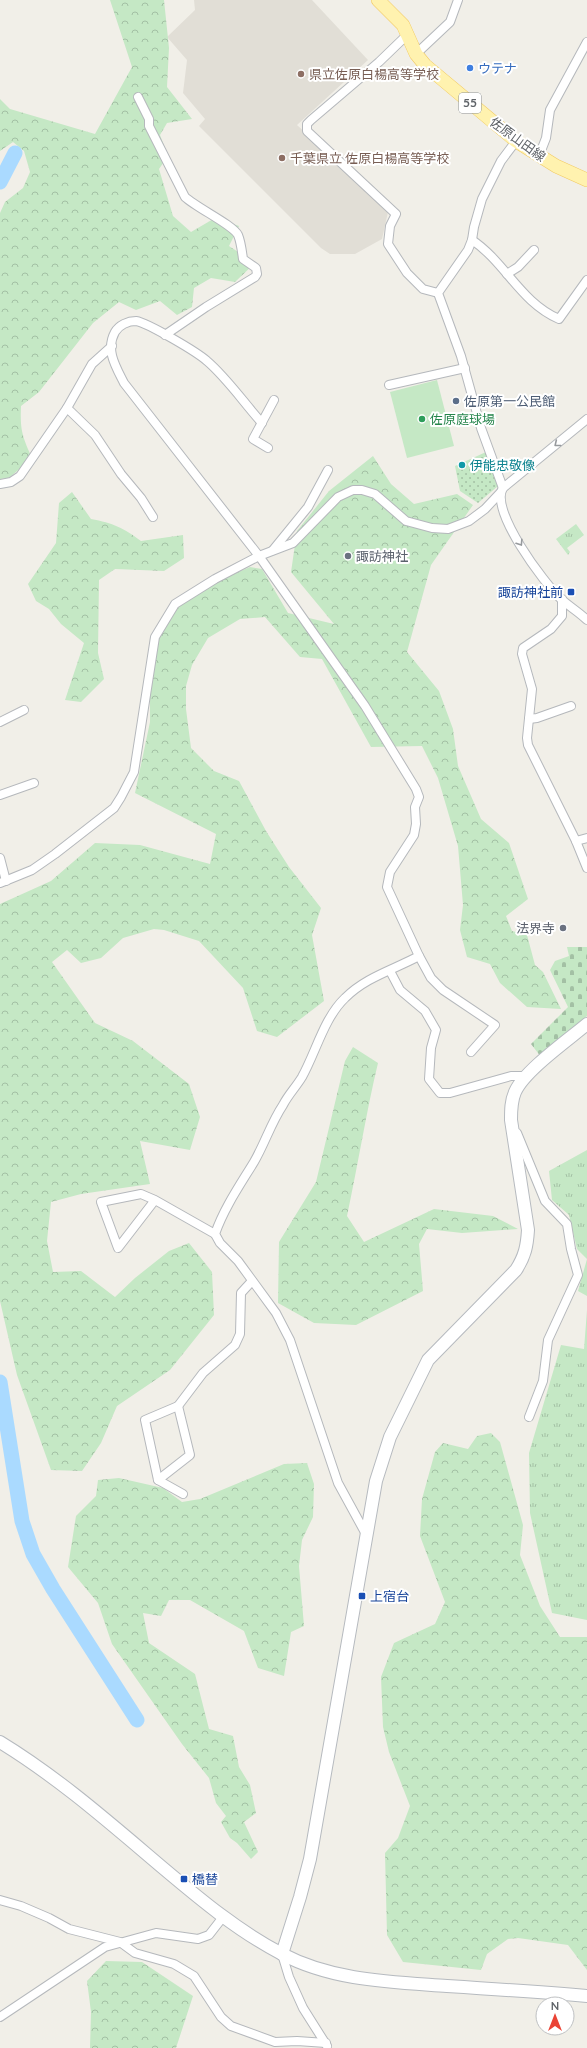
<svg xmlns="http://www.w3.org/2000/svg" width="587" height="2048" font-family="Lato,'Noto Sans JP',sans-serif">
	<defs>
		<pattern id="grass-tufts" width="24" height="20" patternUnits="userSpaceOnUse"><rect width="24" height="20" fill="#c5e8c5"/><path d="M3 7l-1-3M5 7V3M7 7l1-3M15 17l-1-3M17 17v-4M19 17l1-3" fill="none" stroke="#a3c0a4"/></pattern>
		<pattern id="forest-crowns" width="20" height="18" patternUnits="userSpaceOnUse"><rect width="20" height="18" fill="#c5e8c5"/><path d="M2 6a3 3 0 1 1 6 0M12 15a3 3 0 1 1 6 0" fill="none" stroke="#a3c0a4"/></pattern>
		<pattern id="cemetery-stones" width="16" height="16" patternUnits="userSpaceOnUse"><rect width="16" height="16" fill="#c5e8c5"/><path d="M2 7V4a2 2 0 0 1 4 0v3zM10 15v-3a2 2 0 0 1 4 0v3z" fill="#a3c0a4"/></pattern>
		<pattern id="park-dots" width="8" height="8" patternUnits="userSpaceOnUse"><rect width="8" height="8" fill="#c5e8c5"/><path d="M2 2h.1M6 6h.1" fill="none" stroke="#a3c0a4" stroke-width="1.8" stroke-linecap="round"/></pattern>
	</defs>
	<rect width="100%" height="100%" fill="#f1efe8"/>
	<!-- education -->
	<polygon fill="#e1ded6" points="194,0 312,0 368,60 297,125 368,190 388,212 382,239 355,254 330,254 321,248 199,126 205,119 183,93 187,60 167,37 195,10"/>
	<!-- grass -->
	<g fill="url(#grass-tufts)">
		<polygon points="576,524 584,535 567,548 570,552 568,555 556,539"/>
		<polygon points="587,1150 587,1296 578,1291 587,1259 577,1249 569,1215 552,1200 549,1171"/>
		<polygon points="587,1310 587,1620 552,1613 530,1513 529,1453 561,1345 584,1349"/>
	</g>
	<!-- forest -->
	<g fill="url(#forest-crowns)">
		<path d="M110,0H164L169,48L167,87L192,119L167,123L160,135L168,156L159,169L173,216L191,232L215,218L239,226L229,246L255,263L235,282L211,278L194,288L192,307L177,315L160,301L136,310L119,302L93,323L39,392L21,406C20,430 22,436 32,458L9,478L0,479V213L5,202L23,188L30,172L24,151L13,142L0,151V99L10,109L95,134L132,67Z"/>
		<polygon points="373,456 391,484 414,504 457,494 473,505 431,565 407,652 439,691 453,729 458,766 481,819 509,843 528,899 506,916 512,931 527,935 535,965 543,972 561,1009 527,1007 500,983 490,964 467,957 460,930 463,905 458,846 438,778 422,746 371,747 322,659 300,657 265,617 240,619 208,638 192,665 186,686 186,709 191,748 214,771 239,781 266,831 289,867 321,908 312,935 324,1001 277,1037 257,1031 243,988 199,941 164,930 154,929 123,938 101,958 81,963 67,950 52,962 95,1023 133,1041 189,1084 200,1117 190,1150 140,1141 150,1184 81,1194 51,1202 47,1241 53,1272 81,1271 115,1297 135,1278 169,1251 189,1243 212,1272 214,1315 170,1370 117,1406 101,1443 82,1471 51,1470 17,1375 0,1301 0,904 51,881 95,843 140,845 210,864 216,834 135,793 150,722 150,670 158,637 177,606 222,579 250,567 262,569 288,613 334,624 291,572 297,531 329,491"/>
		<path d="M72,492L91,519C113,523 124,528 141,541L183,535L184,558L164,571L115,569L99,580L98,653L104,679L81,702L65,700L84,643L61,624L49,609L36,601L28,584L56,543L59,503Z"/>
		<path d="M353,1047L378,1063C366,1113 358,1165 347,1216L364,1242L434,1209L493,1216L518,1229L462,1233L427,1229L419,1244L423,1291L356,1325L314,1323L278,1303L279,1242L316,1182L345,1061Z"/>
		<polygon points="491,1433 500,1442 523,1525 520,1555 540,1606 560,1637 587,1637 587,1970 568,1945 518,1938 508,1939 487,1954 481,1970 403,1962 387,1935 385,1853 398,1838 410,1806 389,1752 383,1727 381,1677 394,1643 435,1624 445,1602 420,1536 422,1499 435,1452 443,1443 468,1449 477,1436"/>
		<polygon points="307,1463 314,1484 313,1517 302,1540 299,1566 304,1626 291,1632 284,1676 258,1668 244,1631 190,1600 169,1600 161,1616 143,1613 149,1643 195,1674 209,1729 233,1736 239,1767 250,1785 256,1813 244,1822 258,1852 251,1859 237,1843 230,1838 221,1822 226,1816 216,1803 209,1778 182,1744 112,1644 98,1603 68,1567 76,1516 96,1496 98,1480 119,1478 163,1488 182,1502 200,1499 284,1464"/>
		<polygon points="106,1961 142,1962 193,1996 176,2048 90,2048 91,2012 87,1981"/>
	</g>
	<!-- cemetery -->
	<polygon fill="url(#cemetery-stones)" points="567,947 587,947 587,1016 541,1057 531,1044 568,1007 550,970 555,961 569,956"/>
	<!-- park -->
	<polygon fill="url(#park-dots)" points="486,452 498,486 478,503 460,491 455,466"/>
	<!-- pitch -->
	<polygon fill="#c5e8c5" points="437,380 454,446 407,458 390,392"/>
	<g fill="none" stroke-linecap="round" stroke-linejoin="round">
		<!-- river -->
		<g stroke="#aadaff" stroke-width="15">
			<polyline points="0,182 15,153"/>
			<polyline points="0,1382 22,1521 33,1554 53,1589 137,1720"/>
		</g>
		<defs>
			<g id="street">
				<polyline points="407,35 379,62 311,120 307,124 307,131 396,214 390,226 388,244 407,273 423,289 438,293"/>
				<polyline points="416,54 450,22 458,0"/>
				<path d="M138,97L149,119V126L185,197C197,208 233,225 238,235C241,242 242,252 243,259L256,268L257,274L255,277L206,307L165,335"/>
				<polyline points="539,156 546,138 550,110 587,42"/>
				<path d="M472,240C505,262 521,303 559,319L587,280"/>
				<polyline points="507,274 518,267 534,250"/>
				<polyline points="389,385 465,368"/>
				<polyline points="67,408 95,435 121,474 141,498 153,517"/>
				<path d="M587,419L503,488C489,510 544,583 561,599C570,607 579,612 587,620"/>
				<path d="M262,423C244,403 227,378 207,361C197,352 148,323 136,321C128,321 119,325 115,332C105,350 116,367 124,383L259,556L365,706L416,789L419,797L415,807L416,824L414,835L390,872L387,887L419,956C393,970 366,977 345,998C324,1018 316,1052 302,1077C296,1087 288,1095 283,1105C271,1123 265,1143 254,1162C240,1185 224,1208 215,1234L220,1243L238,1261L276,1313L290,1340L338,1483L367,1536"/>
				<polyline points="268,448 253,439 274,400"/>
				<polyline points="0,484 11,482 20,476 67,408 92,364 112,346"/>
				<polyline points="503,488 481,428 461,356 438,293 468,250 472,240 474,227 482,199 501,161 516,141"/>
				<polyline points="273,550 308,507 328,470"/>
				<polyline points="562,599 562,616 551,629 523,648 522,654 532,689 527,738 528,745 576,841 587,868"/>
				<polyline points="529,719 537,718 571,706"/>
				<polyline points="0,722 24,710"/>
				<polyline points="0,795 34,783"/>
				<polyline points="576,841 587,838"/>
				<polyline points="0,858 6,881"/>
				<polyline points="0,883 32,870 55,854 114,808 121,797 134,772 155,637 175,604 215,579 259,556 293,543 338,497 353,490 362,490 375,494 406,521 432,528 448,529 469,521 485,509 501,492"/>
				<polyline points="419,956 431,978 443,990 495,1025 471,1052"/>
				<polyline points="390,971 400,990 425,1011 436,1030 431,1048 429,1079 440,1093 450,1093 511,1076 527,1076"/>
				<polyline points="517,1133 545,1201 567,1224 571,1249 578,1275 548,1340 543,1381 529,1417"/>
				<polyline points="155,1200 141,1194 101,1202 118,1248 155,1200 215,1234"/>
				<polyline points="158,1480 190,1455 178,1406"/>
				<polyline points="183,1494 158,1480 145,1420 178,1406 203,1373 235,1345 240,1334 241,1293 252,1281"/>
				<polyline points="0,1900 21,1906 49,1918 69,1929 120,1942 135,1953 174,1964 194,1976 221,2017 231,2026 275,2042 297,2041 326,2043"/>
				<polyline points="282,1954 289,1977 303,2008 327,2046"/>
				<polyline points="0,2017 105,1947 156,1933 198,1939 209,1935 223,1917"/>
			</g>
			<g id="secondary">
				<path d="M0,1742C59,1778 111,1824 163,1868C201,1900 238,1931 282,1954C333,1981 392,1982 447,1986C494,1989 540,1992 587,1996"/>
				<path d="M282,1954L300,1897L310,1859L376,1481L390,1437L428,1360L516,1270C525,1256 527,1246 528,1230L511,1120C511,1110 511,1101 515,1092C524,1071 568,1040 587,1024"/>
			</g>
			<polyline id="primary" points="378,0 403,25 416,54 425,65 516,141 556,166 587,180"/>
		</defs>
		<!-- street casing -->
		<use href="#street" stroke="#b5b8bc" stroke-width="10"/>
		<!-- secondary casing -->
		<use href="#secondary" stroke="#b6babf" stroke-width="14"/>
		<!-- primary casing -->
		<use href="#primary" stroke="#f2c960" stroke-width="14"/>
		<!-- street -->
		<use href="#street" stroke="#fff" stroke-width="8"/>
		<!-- secondary -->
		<use href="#secondary" stroke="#fff" stroke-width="12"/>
		<!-- primary -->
		<use href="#primary" stroke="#fff2af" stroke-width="13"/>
	</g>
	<!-- one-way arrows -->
	<defs><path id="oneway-chevron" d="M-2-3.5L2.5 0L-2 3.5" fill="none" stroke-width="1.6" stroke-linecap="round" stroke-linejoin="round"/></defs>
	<g stroke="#979a9d">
		<use href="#oneway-chevron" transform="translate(557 444) rotate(141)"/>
		<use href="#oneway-chevron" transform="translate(520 543) rotate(57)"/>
	</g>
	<!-- markers -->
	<circle fill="#3f7fe0" stroke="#fff" stroke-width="1.5" cx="470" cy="68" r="4"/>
	<g fill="#8d6e63" stroke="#fff" stroke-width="1.5">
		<circle cx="301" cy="74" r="4"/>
		<circle cx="282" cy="158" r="4"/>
	</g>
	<circle fill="#5c6f8a" stroke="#fff" stroke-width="1.5" cx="456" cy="401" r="4"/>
	<circle fill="#2e9e5b" stroke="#fff" stroke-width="1.5" cx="422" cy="419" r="4"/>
	<circle fill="#0f9aa8" stroke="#fff" stroke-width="1.5" cx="462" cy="465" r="4"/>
	<g fill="#6b7280" stroke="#fff" stroke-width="1.5">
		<circle cx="348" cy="556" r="4"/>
		<circle cx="563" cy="928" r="4"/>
	</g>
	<g fill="#1a4fb4" stroke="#fff" stroke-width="1.5">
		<rect x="567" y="588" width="8" height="8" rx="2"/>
		<rect x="358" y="1592" width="8" height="8" rx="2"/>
		<rect x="180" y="1875" width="8" height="8" rx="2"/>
	</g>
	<g text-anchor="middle" stroke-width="4" stroke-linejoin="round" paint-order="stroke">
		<!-- shield labels -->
		<rect fill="#fff" stroke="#8f9295" stroke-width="1" x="459" y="93" width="22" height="20" rx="3"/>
		<g font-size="12" font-weight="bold" fill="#5f6368">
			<text x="470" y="107">55</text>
		</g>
		<!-- shop labels -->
		<g font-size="13" fill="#366cbe" stroke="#fff" text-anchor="start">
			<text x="478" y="73">ウテナ</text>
		</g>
		<!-- education labels -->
		<g font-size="13" fill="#785e54" stroke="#fff" text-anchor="start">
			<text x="309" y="79">県立佐原白楊高等学校</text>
			<text x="290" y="163">千葉県立 佐原白楊高等学校</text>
		</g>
		<!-- street labels -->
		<g font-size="13" fill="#5f6368" stroke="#fff">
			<text transform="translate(518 139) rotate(36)" y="5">佐原山田線</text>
		</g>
		<!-- service labels -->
		<g font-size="13" fill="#4e5e75" stroke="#fff" text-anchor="start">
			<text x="464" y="406">佐原第一公民館</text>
		</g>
		<!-- leisure labels -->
		<g font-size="13" fill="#27864d" stroke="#fff" text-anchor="start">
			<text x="430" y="424">佐原庭球場</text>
		</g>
		<!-- culture labels -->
		<g font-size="13" fill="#0d838f" stroke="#fff" text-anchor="start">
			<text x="470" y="470">伊能忠敬像</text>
		</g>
		<!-- worship labels -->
		<g font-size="13" fill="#5b616d" stroke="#fff" text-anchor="start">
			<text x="356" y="561">諏訪神社</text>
			<text x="555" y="933" text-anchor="end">法界寺</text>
		</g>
		<!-- transit labels -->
		<g font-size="13" fill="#164399" stroke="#fff" text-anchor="start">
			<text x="563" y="597" text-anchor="end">諏訪神社前</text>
			<text x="370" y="1601">上宿台</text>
			<text x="192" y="1884">橋替</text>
		</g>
	</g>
	<!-- north arrow -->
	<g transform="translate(555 2016)"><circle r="19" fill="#ffffff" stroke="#bfc1c3"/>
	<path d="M0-3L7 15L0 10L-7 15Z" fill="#ea4335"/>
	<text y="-6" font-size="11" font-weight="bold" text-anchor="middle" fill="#5f6368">N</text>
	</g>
</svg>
